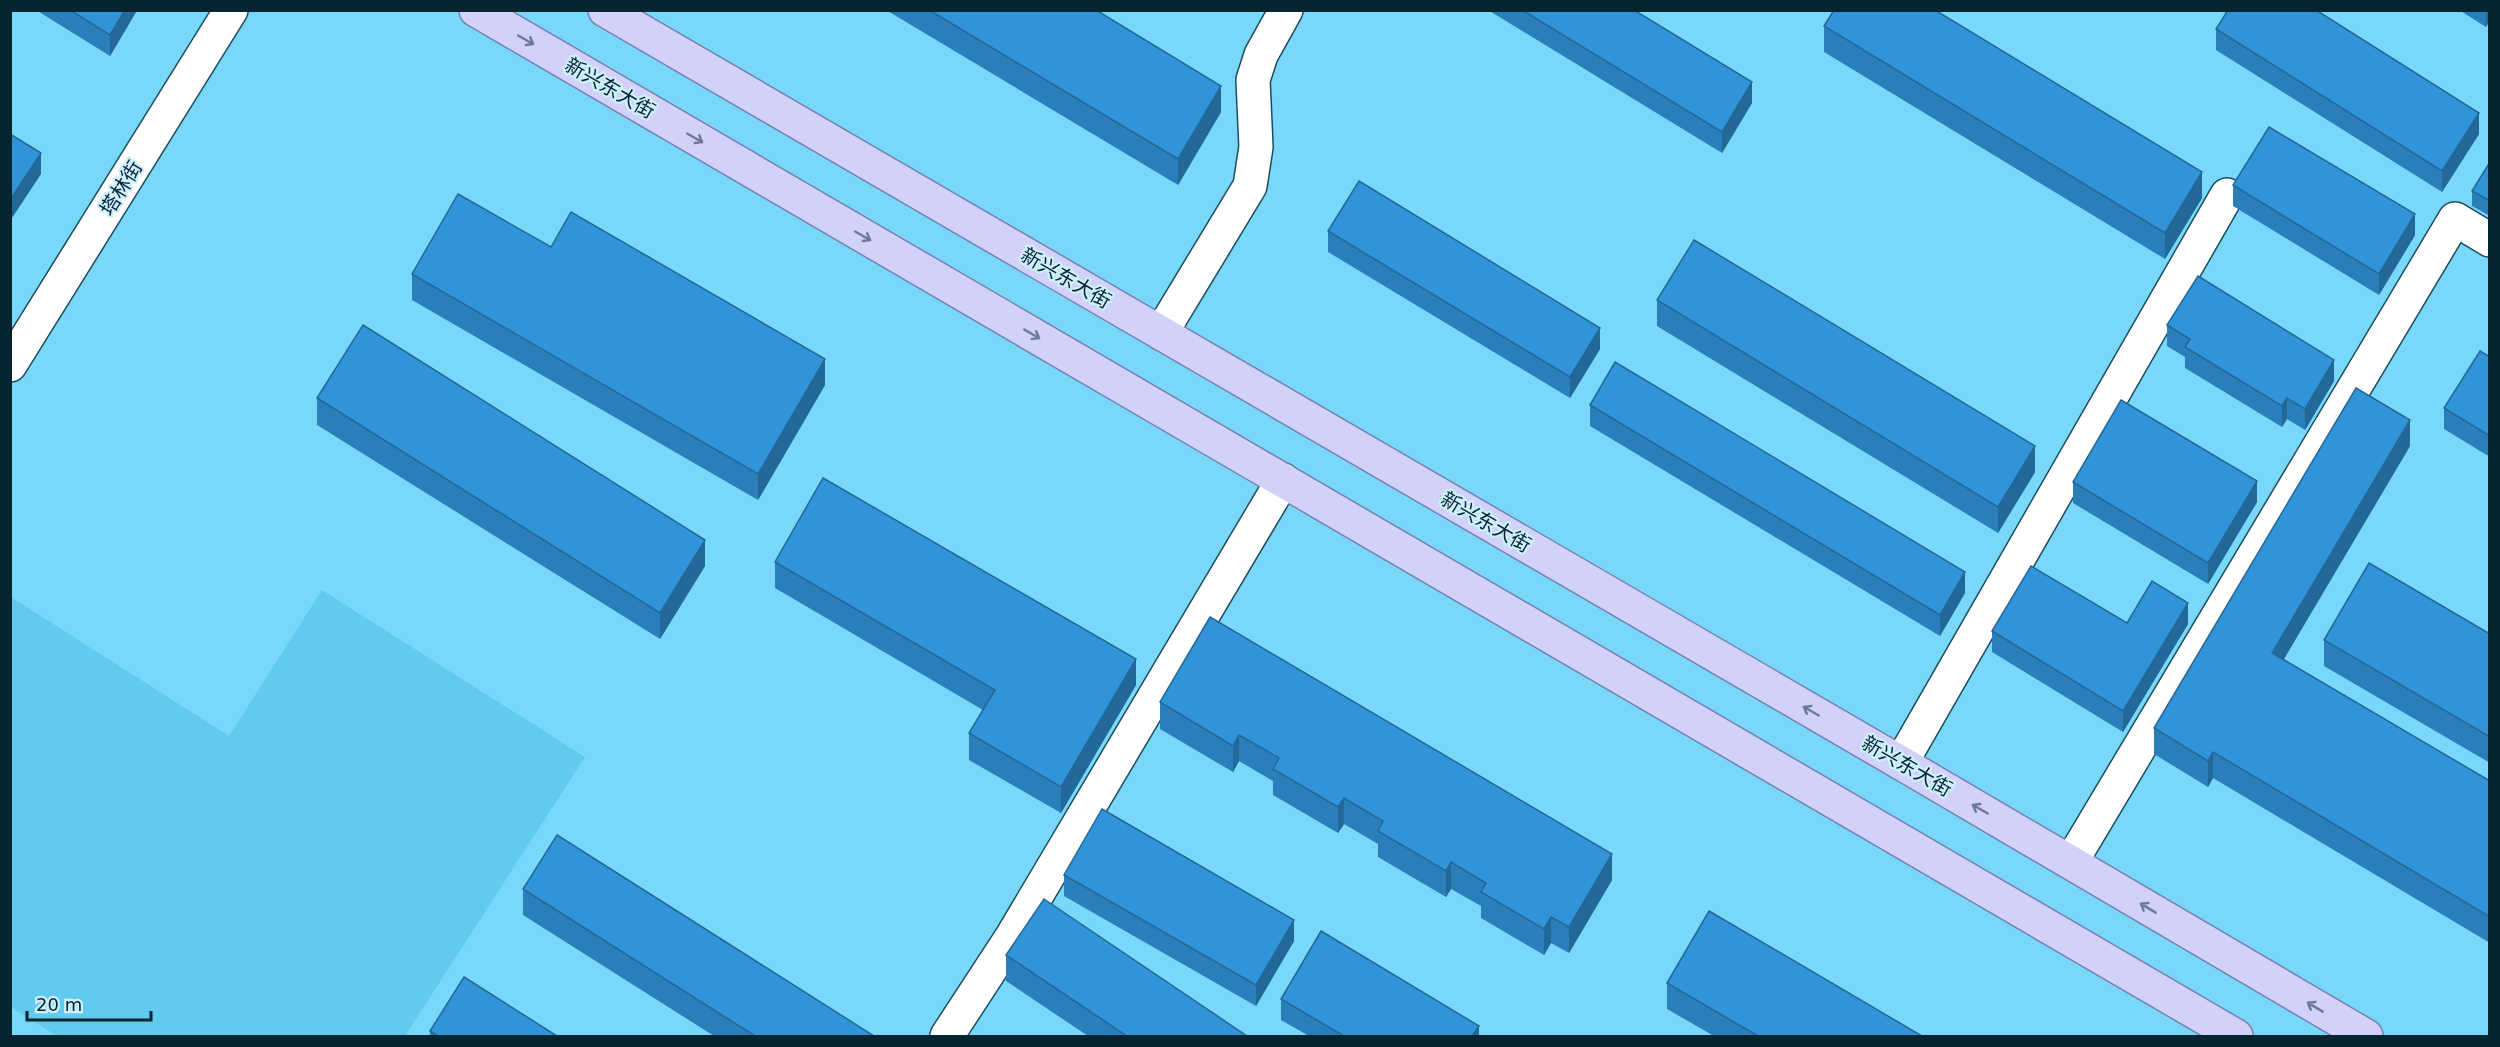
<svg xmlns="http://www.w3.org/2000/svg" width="2500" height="1047" font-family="'DejaVu Sans','Noto Sans SC',sans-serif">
	<rect width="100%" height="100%" fill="#79d8fa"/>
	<!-- built -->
	<polygon fill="#60cbef" points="322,590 585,757 405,1036 57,1036 11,1007 11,597 229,736"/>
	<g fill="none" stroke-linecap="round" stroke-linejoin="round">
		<defs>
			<g id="minor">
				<polyline points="1161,333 1250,186 1256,147 1253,80 1261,55 1286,10"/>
				<polyline points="10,365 231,10"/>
				<polyline points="1901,763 2227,195"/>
				<polyline points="2071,862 2455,219 2490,240"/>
				<polyline points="947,1036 1013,935 1283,480"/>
			</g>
			<g id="major">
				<polyline points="476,10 2236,1036"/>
				<polyline points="605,10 1901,763 2366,1036"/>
			</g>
		</defs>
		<!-- minor casing -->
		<use href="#minor" stroke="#194d5e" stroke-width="36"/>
		<!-- major casing -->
		<use href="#major" stroke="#7681b1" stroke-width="36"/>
		<!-- minor -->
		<use href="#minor" stroke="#fff" stroke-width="33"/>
		<!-- major -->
		<use href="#major" stroke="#d1d1fa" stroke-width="33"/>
	</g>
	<!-- wall -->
	<g fill="#2a7fbb">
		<polygon points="36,10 136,10 136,12 110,56"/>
		<polygon points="886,10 1096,10 1221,112 1178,185"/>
		<polygon points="1488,10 1634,10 1752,103 1722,153"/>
		<polygon points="2459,10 2490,10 2490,20 2486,27"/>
		<polygon points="1824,26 2202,198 2165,259 1824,52"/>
		<polygon points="2216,29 2479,134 2442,192 2216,50"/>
		<polygon points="2490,162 2490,216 2472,206 2472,191"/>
		<polygon points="2233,185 2415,235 2379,295 2233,206"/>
		<polygon points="1328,231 1600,349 1570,398 1328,252"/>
		<polygon points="551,247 825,385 758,500 412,300 412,274"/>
		<polygon points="1657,300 2035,472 1998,533 1657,326"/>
		<polygon points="2167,325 2334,381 2305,430 2287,419 2282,427 2185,368 2185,357 2167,346"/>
		<polygon points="2490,357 2490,457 2444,429 2444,408"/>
		<polygon points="317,398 705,566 660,639 317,425"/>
		<polygon points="1590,405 1965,593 1940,636 1590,426"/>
		<polygon points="2410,446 2284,659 2490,781 2490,943 2213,778 2208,787 2154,754 2154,728"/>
		<polygon points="2073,482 2257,502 2208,584 2073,503"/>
		<polygon points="775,562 1136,685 1061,813 969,760 969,733 983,710 775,588"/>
		<polygon points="2188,624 2123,732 1992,652 1992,631"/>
		<polygon points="2490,634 2490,763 2324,666 2324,640"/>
		<polygon points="1160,702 1612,880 1569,953 1551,943 1544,955 1481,918 1481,906 1451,889 1446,897 1378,857 1378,844 1344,824 1338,833 1273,795 1273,781 1239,761 1233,772 1160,729"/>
		<polygon points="1064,875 1294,941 1256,1006 1064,896"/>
		<polygon points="523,889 874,1036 714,1036 523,915"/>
		<polygon points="1006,955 1247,1036 1088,1036 1006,981"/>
		<polygon points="1667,983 1922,1036 1714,1036 1667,1009"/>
		<polygon points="1281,999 1479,1036 1309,1036 1281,1020"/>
		<polygon points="430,1031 557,1036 430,1036"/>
	</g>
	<!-- shaded-wall -->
	<g fill="#226898">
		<polygon points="125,10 136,10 136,12 110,56 110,35"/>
		<polygon points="2486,10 2490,10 2490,20 2486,27"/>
		<polygon points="1752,82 1752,103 1722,153 1722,132"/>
		<polygon points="1221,86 1221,112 1178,185 1178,159"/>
		<polygon points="2479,113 2479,134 2442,192 2442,171"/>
		<polygon points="41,153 41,174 10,221 10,200"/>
		<polygon points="2202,172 2202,198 2165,259 2165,233"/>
		<polygon points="2415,214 2415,235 2379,295 2379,274"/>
		<polygon points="1600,328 1600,349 1570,398 1570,377"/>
		<polygon points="825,359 825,385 758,500 758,474"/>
		<polygon points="2334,360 2334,381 2305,430 2305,409"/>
		<polygon points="2287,398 2287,419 2282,427 2282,406"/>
		<polygon points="2410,420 2410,446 2272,679 2272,653"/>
		<polygon points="2035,446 2035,472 1998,533 1998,507"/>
		<polygon points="2257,481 2257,502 2208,584 2208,563"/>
		<polygon points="705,540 705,566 660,639 660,613"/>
		<polygon points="1965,572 1965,593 1940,636 1940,615"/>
		<polygon points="2188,603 2188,624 2123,732 2123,711"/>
		<polygon points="1136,659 1136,685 1061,813 1061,787"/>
		<polygon points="1239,735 1239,761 1233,772 1233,746"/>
		<polygon points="2213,752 2213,778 2208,787 2208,761"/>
		<polygon points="1344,798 1344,824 1338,833 1338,807"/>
		<polygon points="1612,854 1612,880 1569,953 1569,927"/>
		<polygon points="1451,862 1451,889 1446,897 1446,871"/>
		<polygon points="1551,917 1551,943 1544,955 1544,929"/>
		<polygon points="1294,920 1294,941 1256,1006 1256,985"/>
		<polygon points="1479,1026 1479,1036 1472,1036"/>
	</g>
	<!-- building -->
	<g fill="#3194d9" stroke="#226898" stroke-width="1.5">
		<polygon points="70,10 125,10 110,35"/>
		<polygon points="929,10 1096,10 1221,86 1178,159"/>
		<polygon points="1522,10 1634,10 1752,82 1722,132"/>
		<polygon points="1834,10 1935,10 2202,172 2165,233 1824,26"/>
		<polygon points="2228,10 2316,10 2479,113 2442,171 2216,29"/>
		<polygon points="2269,127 2415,214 2379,274 2233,185"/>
		<polygon points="10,134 41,153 10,200"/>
		<polygon points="2490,162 2490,201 2472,191"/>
		<polygon points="1359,181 1600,328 1570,377 1328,231"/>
		<polygon points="458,194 551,247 571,212 825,359 758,474 412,274"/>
		<polygon points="1694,240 2035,446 1998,507 1657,300"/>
		<polygon points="2198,276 2334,360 2305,409 2287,398 2282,406 2185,347 2190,339 2167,325"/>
		<polygon points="363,325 705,540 660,613 317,398"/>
		<polygon points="2480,351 2490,357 2490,436 2444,408"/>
		<polygon points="1615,362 1965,572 1940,615 1590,405"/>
		<polygon points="2356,388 2410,420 2272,653 2490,781 2490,917 2213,752 2208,761 2154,728"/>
		<polygon points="2121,400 2257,481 2208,563 2073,482"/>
		<polygon points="823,478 1136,659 1061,787 969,733 995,690 775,562"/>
		<polygon points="2369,563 2490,634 2490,737 2324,640"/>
		<polygon points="2031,566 2127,623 2152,581 2188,603 2123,711 1992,631"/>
		<polygon points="1210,617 1612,854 1569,927 1551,917 1544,929 1481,892 1486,883 1451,862 1446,871 1378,831 1383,821 1344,798 1338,807 1273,769 1279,758 1239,735 1233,746 1160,702"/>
		<polygon points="1102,809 1294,920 1256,985 1064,875"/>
		<polygon points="557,835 874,1036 755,1036 523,889"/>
		<polygon points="1044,899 1247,1036 1127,1036 1006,955"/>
		<polygon points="1709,911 1922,1036 1758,1036 1667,983"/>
		<polygon points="1321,931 1479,1026 1472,1036 1344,1036 1281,999"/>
		<polygon points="464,977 557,1036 438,1036 430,1031"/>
	</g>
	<!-- one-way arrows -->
	<defs><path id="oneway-shaft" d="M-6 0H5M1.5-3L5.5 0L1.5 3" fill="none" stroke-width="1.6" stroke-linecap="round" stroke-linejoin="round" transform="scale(1.5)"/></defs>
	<g stroke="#6c7b95">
		<use href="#oneway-shaft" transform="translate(526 40) rotate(30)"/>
		<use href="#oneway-shaft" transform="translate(695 138) rotate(30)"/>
		<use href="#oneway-shaft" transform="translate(863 236) rotate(30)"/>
		<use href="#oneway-shaft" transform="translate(1032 334) rotate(30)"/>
		<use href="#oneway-shaft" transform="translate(1811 711) rotate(-150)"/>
		<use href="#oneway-shaft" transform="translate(1980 809) rotate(-150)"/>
		<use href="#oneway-shaft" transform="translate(2148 908) rotate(-149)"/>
		<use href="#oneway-shaft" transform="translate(2315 1007) rotate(-149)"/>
	</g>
	<g text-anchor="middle" stroke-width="4.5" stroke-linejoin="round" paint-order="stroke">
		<!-- street labels -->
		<g font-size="20" fill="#062530" stroke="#cef0fe">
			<text transform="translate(610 88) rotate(30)" y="7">新兴东大街</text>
			<text transform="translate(121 188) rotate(-58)" y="7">塔林街</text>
			<text transform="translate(1066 278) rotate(30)" y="7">新兴东大街</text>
			<text transform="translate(1486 522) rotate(30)" y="7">新兴东大街</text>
			<text transform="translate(1907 766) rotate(30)" y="7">新兴东大街</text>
		</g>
	</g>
	<!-- border -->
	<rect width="2500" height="1047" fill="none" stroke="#062530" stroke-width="24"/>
	<!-- scale -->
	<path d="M27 1011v9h124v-9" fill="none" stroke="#062530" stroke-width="3"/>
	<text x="36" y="1011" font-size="18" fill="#062530" stroke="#cef0fe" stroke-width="4.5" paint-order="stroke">20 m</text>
</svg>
